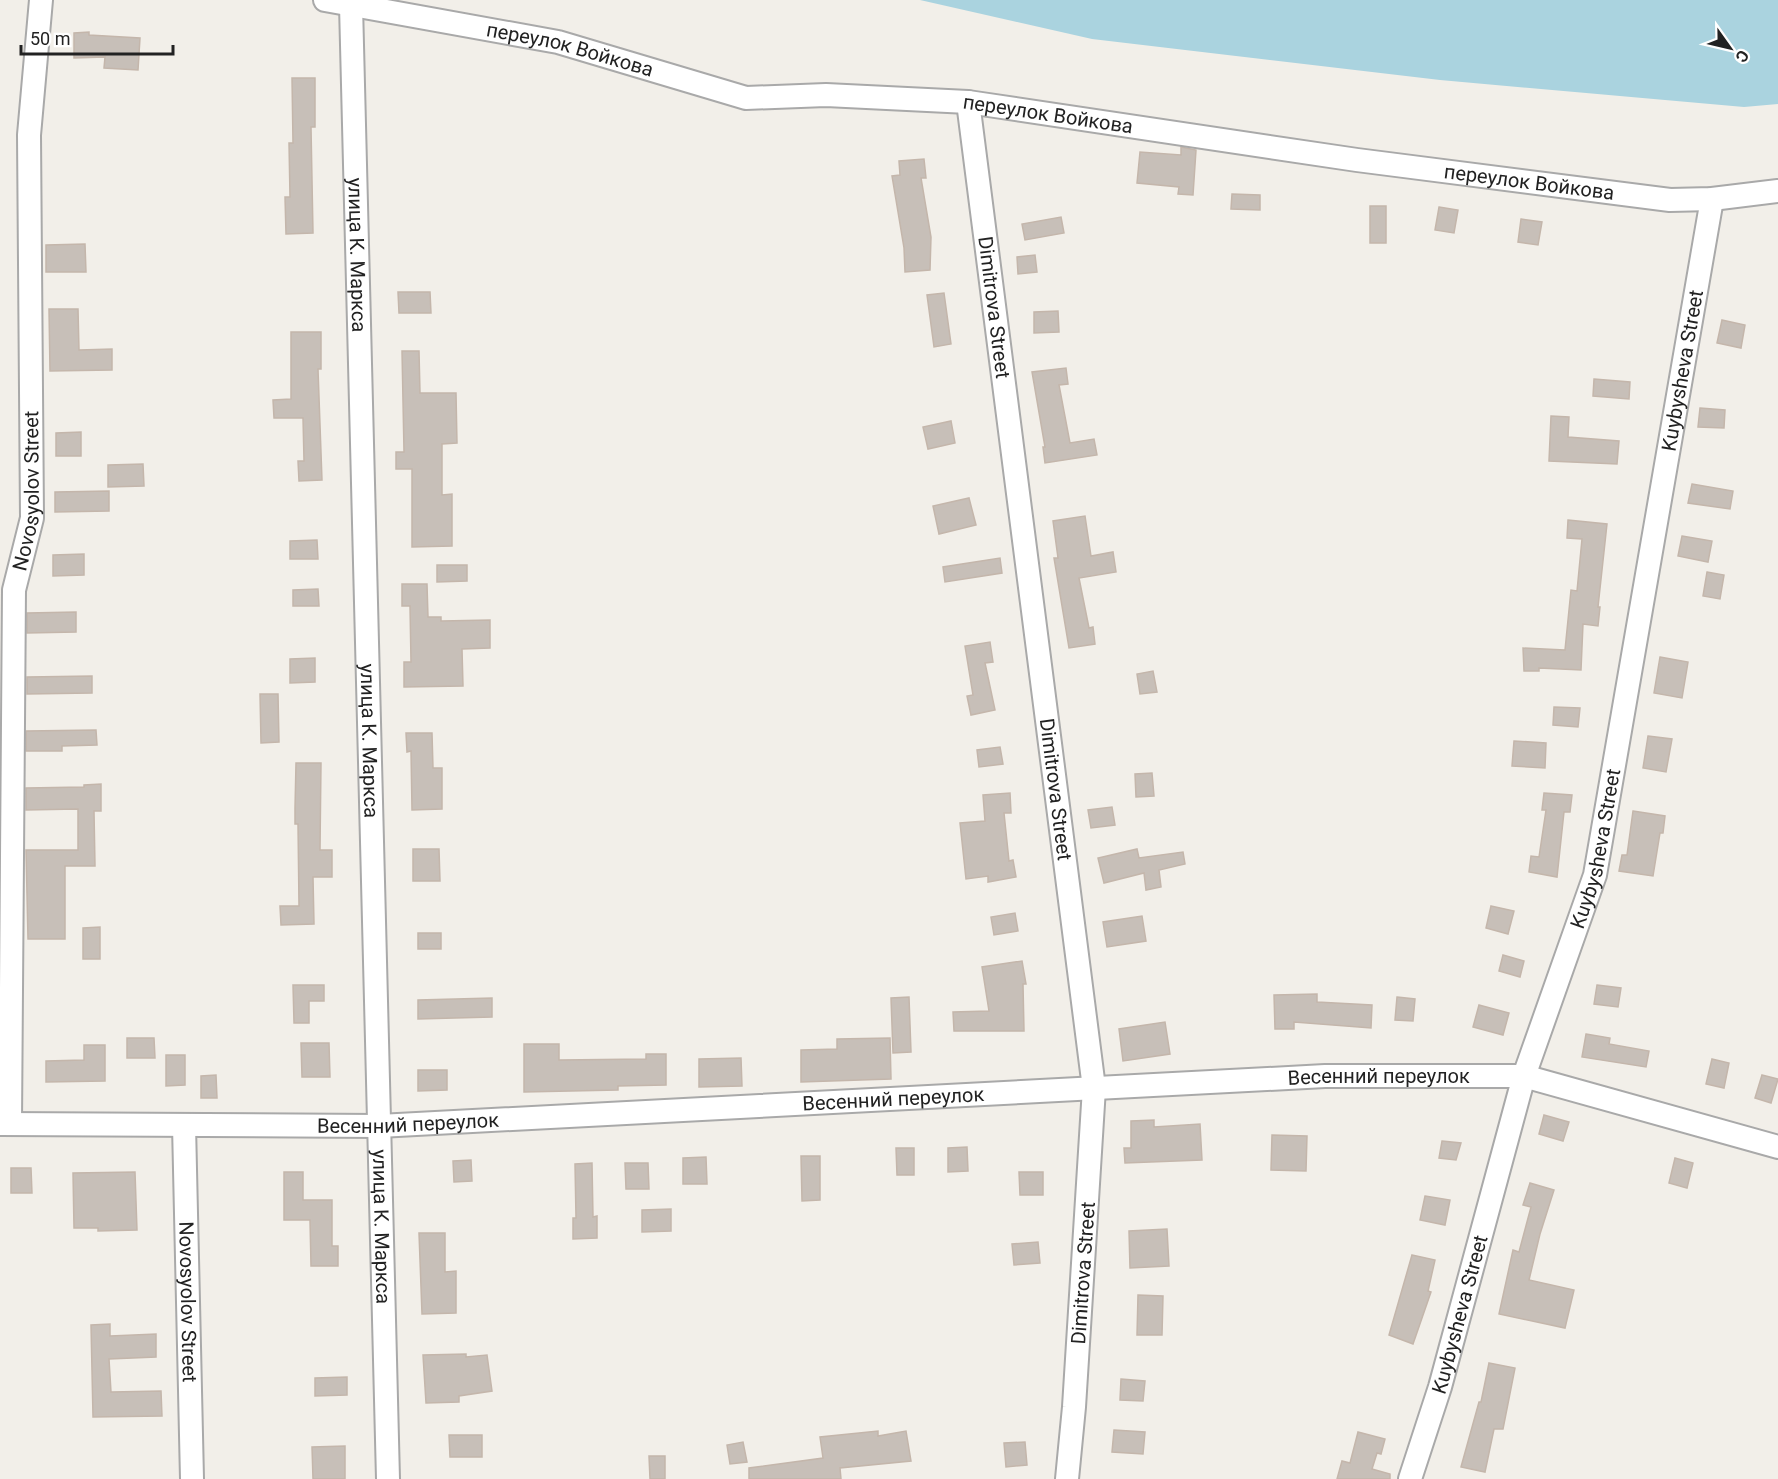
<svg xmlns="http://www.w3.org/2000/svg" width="1778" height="1479" font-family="Roboto,sans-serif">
	<rect width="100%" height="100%" fill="#f2efe9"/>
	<!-- water -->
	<polygon fill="#aad3df" points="920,0 1778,0 1778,104 1744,107 1440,80 1092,39"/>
	<!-- building -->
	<g fill="#c7bfb8" stroke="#c4b6ab" stroke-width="1.5">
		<polygon points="89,32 89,35 140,38 138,70 104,68 105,57 74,58 74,33"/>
		<polygon points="292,78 315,78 315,127 311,127 313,233 286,234 285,197 290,197 289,143 293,143"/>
		<polygon points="1181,147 1196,150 1193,195 1178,194 1179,187 1137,183 1140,152 1181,155"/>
		<polygon points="924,159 926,178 921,178 931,237 930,270 905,272 904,248 892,176 900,175 899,161"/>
		<polygon points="1232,194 1260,195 1260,210 1231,209"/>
		<rect x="1370" y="206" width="16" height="37"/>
		<polygon points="1439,207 1458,210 1454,233 1435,230"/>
		<polygon points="1061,217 1064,233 1025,240 1022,224"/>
		<polygon points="1521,219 1542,222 1538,245 1518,242"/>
		<polygon points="85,244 86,272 46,272 46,245"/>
		<polygon points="1035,255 1037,272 1018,274 1017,257"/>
		<polygon points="398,292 430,292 431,313 399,313"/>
		<polygon points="944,293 951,344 934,347 927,295"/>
		<polygon points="49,309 78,309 79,350 112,349 112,370 50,371"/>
		<polygon points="1058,311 1059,332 1034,333 1034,312"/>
		<polygon points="1722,320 1745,325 1741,348 1717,343"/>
		<polygon points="291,332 321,332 321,369 318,369 322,480 299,481 298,461 304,461 303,418 274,418 273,400 291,399"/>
		<polygon points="402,351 419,351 420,393 456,393 457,443 442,444 442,495 452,494 452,546 412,547 412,469 396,469 396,452 404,452"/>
		<polygon points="1066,368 1068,384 1059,385 1070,443 1094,439 1097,455 1045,463 1043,447 1045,447 1032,372"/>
		<polygon points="1594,379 1630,382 1629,399 1593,396"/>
		<polygon points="1700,408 1725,410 1724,428 1698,427"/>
		<polygon points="1551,416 1569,417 1568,437 1619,441 1617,464 1549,461"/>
		<polygon points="951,421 955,443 928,449 923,427"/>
		<polygon points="81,432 81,456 56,456 56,433"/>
		<polygon points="143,464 144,486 108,487 108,465"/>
		<polygon points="1692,484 1733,491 1730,509 1688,503"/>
		<polygon points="109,491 109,511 55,512 55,492"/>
		<polygon points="969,498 976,525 939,534 933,506"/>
		<polygon points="1085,516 1091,556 1113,552 1116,572 1079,578 1089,628 1093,627 1095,644 1069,648 1054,558 1058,558 1053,521"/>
		<polygon points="1568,520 1607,524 1598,607 1600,607 1598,626 1583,624 1581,670 1539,668 1539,671 1524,671 1523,648 1565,650 1571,590 1577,591 1582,539 1567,538"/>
		<polygon points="1682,536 1712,541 1708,562 1678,556"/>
		<polygon points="317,540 318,559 290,559 290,541"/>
		<polygon points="84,554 84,575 53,576 53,555"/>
		<polygon points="1000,558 1002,573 945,582 943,567"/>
		<polygon points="437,565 467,565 467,581 437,582"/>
		<polygon points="1707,572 1724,575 1720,599 1703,596"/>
		<polygon points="402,584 427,584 428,617 441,617 441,621 490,620 490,648 462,649 463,686 404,687 404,662 411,662 410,606 402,606"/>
		<polygon points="318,589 319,606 293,606 293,590"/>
		<polygon points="76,612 76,632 27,633 27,613"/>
		<polygon points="990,642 993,662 985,663 995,710 971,715 967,696 973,695 965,646"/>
		<polygon points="1660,657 1688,662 1682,698 1654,693"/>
		<polygon points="315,658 315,682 290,683 290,659"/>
		<polygon points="1153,671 1157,692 1140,694 1137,674"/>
		<polygon points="92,676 92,693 27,694 27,677"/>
		<polygon points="260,694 278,694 279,742 261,743"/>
		<polygon points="1554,707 1580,708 1578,727 1553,725"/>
		<polygon points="96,730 97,745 62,746 62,751 26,751 26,731"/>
		<polygon points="406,733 432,733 433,768 442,768 442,809 412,810 411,751 407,752"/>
		<polygon points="1648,736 1672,739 1666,772 1643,768"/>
		<polygon points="1514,741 1546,743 1545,768 1512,766"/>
		<polygon points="1000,747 1003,764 979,767 977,750"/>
		<polygon points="296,763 321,763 320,850 332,850 332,877 313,877 314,924 281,925 280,906 299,906 298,824 295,824 295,808"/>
		<polygon points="1152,773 1154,796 1136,797 1135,774"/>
		<polygon points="101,784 101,811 94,811 95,866 65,866 65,939 28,939 26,850 78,850 78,809 26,810 26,788 84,787 84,785"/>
		<polygon points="1010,793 1011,813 1004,813 1009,861 1013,860 1016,877 988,882 988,876 966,879 960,823 985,821 983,795"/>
		<polygon points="1544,793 1572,795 1570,812 1564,812 1557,877 1529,872 1531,856 1539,857 1546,810 1542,810"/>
		<polygon points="1112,807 1115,825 1091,828 1088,810"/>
		<polygon points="1633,811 1665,816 1663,833 1660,833 1653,876 1619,871 1622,855 1627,855"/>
		<polygon points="413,849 439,849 440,881 413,881"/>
		<polygon points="1137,849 1139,858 1183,852 1185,864 1159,870 1161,887 1146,890 1144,873 1104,883 1098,858"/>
		<polygon points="1491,906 1514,911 1508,934 1486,928"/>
		<polygon points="1015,913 1018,931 994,935 991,917"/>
		<polygon points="1142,916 1146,941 1107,947 1103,922"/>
		<polygon points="100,927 100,959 83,959 83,928"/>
		<rect x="418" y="933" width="23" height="16"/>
		<polygon points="1503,955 1524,961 1520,977 1499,971"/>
		<polygon points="1022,961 1026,984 1023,984 1024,1031 954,1031 953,1012 989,1011 982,967"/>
		<polygon points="293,985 324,985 324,1001 309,1001 309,1023 294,1023"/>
		<polygon points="1597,985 1621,988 1618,1007 1594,1004"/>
		<polygon points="1317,994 1317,1002 1372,1005 1371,1028 1294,1022 1294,1029 1275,1029 1274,995"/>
		<polygon points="909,997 911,1052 893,1053 891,998"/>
		<polygon points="1397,997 1415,999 1413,1021 1395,1020"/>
		<polygon points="492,998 492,1017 418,1019 418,1000"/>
		<polygon points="1479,1005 1509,1013 1503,1035 1473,1027"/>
		<polygon points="1165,1022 1170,1054 1123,1061 1119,1029"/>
		<polygon points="1586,1034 1610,1038 1609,1044 1649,1051 1646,1067 1582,1057"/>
		<polygon points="127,1038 154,1038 155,1058 127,1058"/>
		<polygon points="890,1038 891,1079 801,1082 801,1050 837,1049 837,1039"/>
		<polygon points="301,1043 329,1043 330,1077 302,1077"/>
		<polygon points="524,1044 559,1044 559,1060 646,1059 646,1054 666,1054 666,1085 618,1086 618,1090 524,1092"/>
		<polygon points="84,1045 105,1045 105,1081 46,1082 46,1061 84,1060"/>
		<polygon points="166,1055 185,1055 185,1085 166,1086"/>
		<polygon points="741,1058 742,1086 699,1087 699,1059"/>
		<polygon points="1712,1059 1729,1063 1724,1088 1706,1084"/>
		<polygon points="418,1070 447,1070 447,1090 418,1091"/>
		<polygon points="216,1075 217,1098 201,1098 201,1076"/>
		<polygon points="1762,1075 1778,1079 1771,1103 1755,1098"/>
		<polygon points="1544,1115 1569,1122 1563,1141 1539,1134"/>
		<polygon points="1154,1120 1154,1127 1200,1124 1202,1160 1125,1163 1124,1148 1131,1148 1131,1121"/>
		<polygon points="1272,1135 1307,1136 1306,1171 1271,1170"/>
		<polygon points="1442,1141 1461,1143 1456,1160 1439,1158"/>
		<polygon points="967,1147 968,1171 948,1172 948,1148"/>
		<polygon points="896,1148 914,1148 914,1175 897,1175"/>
		<polygon points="801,1156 820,1156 820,1200 802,1201"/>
		<polygon points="706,1157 707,1184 683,1184 683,1158"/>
		<polygon points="1675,1158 1693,1163 1687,1188 1669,1183"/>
		<polygon points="471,1160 472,1181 454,1182 453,1161"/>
		<polygon points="592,1163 593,1217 597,1216 597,1238 573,1239 573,1218 576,1218 575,1164"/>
		<polygon points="625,1163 648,1163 649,1189 626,1189"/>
		<polygon points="11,1168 31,1168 32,1193 11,1193"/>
		<polygon points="135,1172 137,1230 98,1231 98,1228 74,1228 73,1173"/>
		<polygon points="284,1172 303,1172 303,1200 332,1200 332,1246 338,1246 338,1266 311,1266 310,1220 284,1220"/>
		<polygon points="1019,1172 1043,1172 1043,1195 1020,1195"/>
		<polygon points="1530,1183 1554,1190 1540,1234 1529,1280 1574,1290 1565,1328 1499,1314 1513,1250 1519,1252 1531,1207 1523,1205"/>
		<polygon points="1425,1196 1450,1200 1445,1225 1420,1220"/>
		<polygon points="671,1209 671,1231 642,1232 642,1210"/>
		<polygon points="1167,1229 1169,1266 1130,1268 1129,1231"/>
		<polygon points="419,1233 445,1233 445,1272 456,1271 456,1313 422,1314"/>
		<polygon points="1038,1242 1040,1263 1014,1265 1012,1244"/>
		<polygon points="1412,1255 1435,1260 1428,1291 1431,1292 1413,1344 1389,1335"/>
		<polygon points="1138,1295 1163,1296 1162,1335 1137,1335"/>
		<polygon points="110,1324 110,1336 156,1334 156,1357 109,1359 111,1392 161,1391 162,1416 93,1417 91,1325"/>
		<polygon points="466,1354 466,1357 487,1355 492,1391 459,1396 459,1402 426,1403 423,1355"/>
		<polygon points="1489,1363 1515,1368 1503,1429 1494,1429 1485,1472 1461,1467 1479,1402 1481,1402"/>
		<polygon points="347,1377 347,1395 315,1396 315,1378"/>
		<polygon points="1121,1379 1145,1381 1143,1401 1120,1400"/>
		<polygon points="1114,1430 1145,1432 1143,1454 1112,1452"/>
		<polygon points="878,1431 878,1436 906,1431 911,1461 840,1468 841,1479 749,1479 749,1468 823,1458 820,1437"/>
		<polygon points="1358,1432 1385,1439 1381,1454 1377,1453 1372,1469 1390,1474 1390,1479 1337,1479 1342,1461 1350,1463"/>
		<polygon points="449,1435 482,1435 482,1457 450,1457"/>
		<polygon points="743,1442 747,1462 730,1464 727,1445"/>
		<polygon points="1025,1442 1027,1465 1006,1467 1004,1443"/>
		<polygon points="345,1446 345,1479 313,1479 312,1447"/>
		<polygon points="649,1456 665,1456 665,1479 650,1479"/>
	</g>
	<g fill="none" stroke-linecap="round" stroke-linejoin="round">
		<defs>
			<g id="minor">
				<path id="s1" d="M325,0L558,42L746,98L826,95L968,102L1357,160L1670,200L1712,199L1778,191"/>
				<path id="s2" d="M351,5L388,1479"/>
				<path id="s3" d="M968,102L1094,1088L1074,1407L1067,1479"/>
				<path id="s4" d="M10,1123L14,590L32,518L29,135L41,0"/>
				<path id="s5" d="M0,1124L379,1126L1325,1076H1524L1778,1147"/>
				<path id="s6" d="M184,1125L192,1479"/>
				<path id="s7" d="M1410,1479L1440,1387L1524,1076L1595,875L1712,199"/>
			</g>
		</defs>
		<!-- minor casing -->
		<use href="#minor" stroke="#a9a9a9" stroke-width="26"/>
		<!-- minor -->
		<use href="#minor" stroke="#fff" stroke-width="22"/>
	</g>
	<g text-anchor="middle" stroke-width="5" stroke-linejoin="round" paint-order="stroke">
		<!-- street labels -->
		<g font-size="20" fill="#222" stroke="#fff">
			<text dy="7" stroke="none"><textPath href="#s1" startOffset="250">переулок Войкова</textPath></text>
			<text dy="7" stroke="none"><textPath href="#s1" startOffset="736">переулок Войкова</textPath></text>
			<text dy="7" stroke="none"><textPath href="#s1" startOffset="1222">переулок Войкова</textPath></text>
			<text dy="7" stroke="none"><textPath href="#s2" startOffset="250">улица К. Маркса</textPath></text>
			<text dy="7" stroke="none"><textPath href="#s3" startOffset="207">Dimitrova Street</textPath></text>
			<text dy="7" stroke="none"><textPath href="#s7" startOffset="1144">Kuybysheva Street</textPath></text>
			<text dy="7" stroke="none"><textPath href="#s4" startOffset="634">Novosyolov Street</textPath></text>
			<text dy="7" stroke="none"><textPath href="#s2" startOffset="736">улица К. Маркса</textPath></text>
			<text dy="7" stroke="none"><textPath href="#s3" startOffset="693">Dimitrova Street</textPath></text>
			<text dy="7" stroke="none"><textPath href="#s7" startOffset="658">Kuybysheva Street</textPath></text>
			<text dy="7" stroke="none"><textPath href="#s5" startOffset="1380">Весенний переулок</textPath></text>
			<text dy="7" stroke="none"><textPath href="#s5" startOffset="894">Весенний переулок</textPath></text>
			<text dy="7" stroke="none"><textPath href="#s5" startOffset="408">Весенний переулок</textPath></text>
			<text dy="7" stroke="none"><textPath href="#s2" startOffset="1222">улица К. Маркса</textPath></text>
			<text transform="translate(1083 1273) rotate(-86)" y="7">Dimitrova Street</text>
			<text dy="7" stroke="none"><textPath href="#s6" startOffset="177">Novosyolov Street</textPath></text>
			<text dy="7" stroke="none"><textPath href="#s7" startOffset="172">Kuybysheva Street</textPath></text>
		</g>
	</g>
	<!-- north arrow -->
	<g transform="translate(1730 48) rotate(124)" stroke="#ffffff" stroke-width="4.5" paint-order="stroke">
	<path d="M0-4.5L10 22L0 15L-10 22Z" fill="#222222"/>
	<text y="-9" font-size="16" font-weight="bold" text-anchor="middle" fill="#222222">С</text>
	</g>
	<!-- scale -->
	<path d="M21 45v9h152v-9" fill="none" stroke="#222222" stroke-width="3"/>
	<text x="30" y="45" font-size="18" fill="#222222" stroke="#ffffff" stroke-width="4.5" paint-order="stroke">50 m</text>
</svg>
